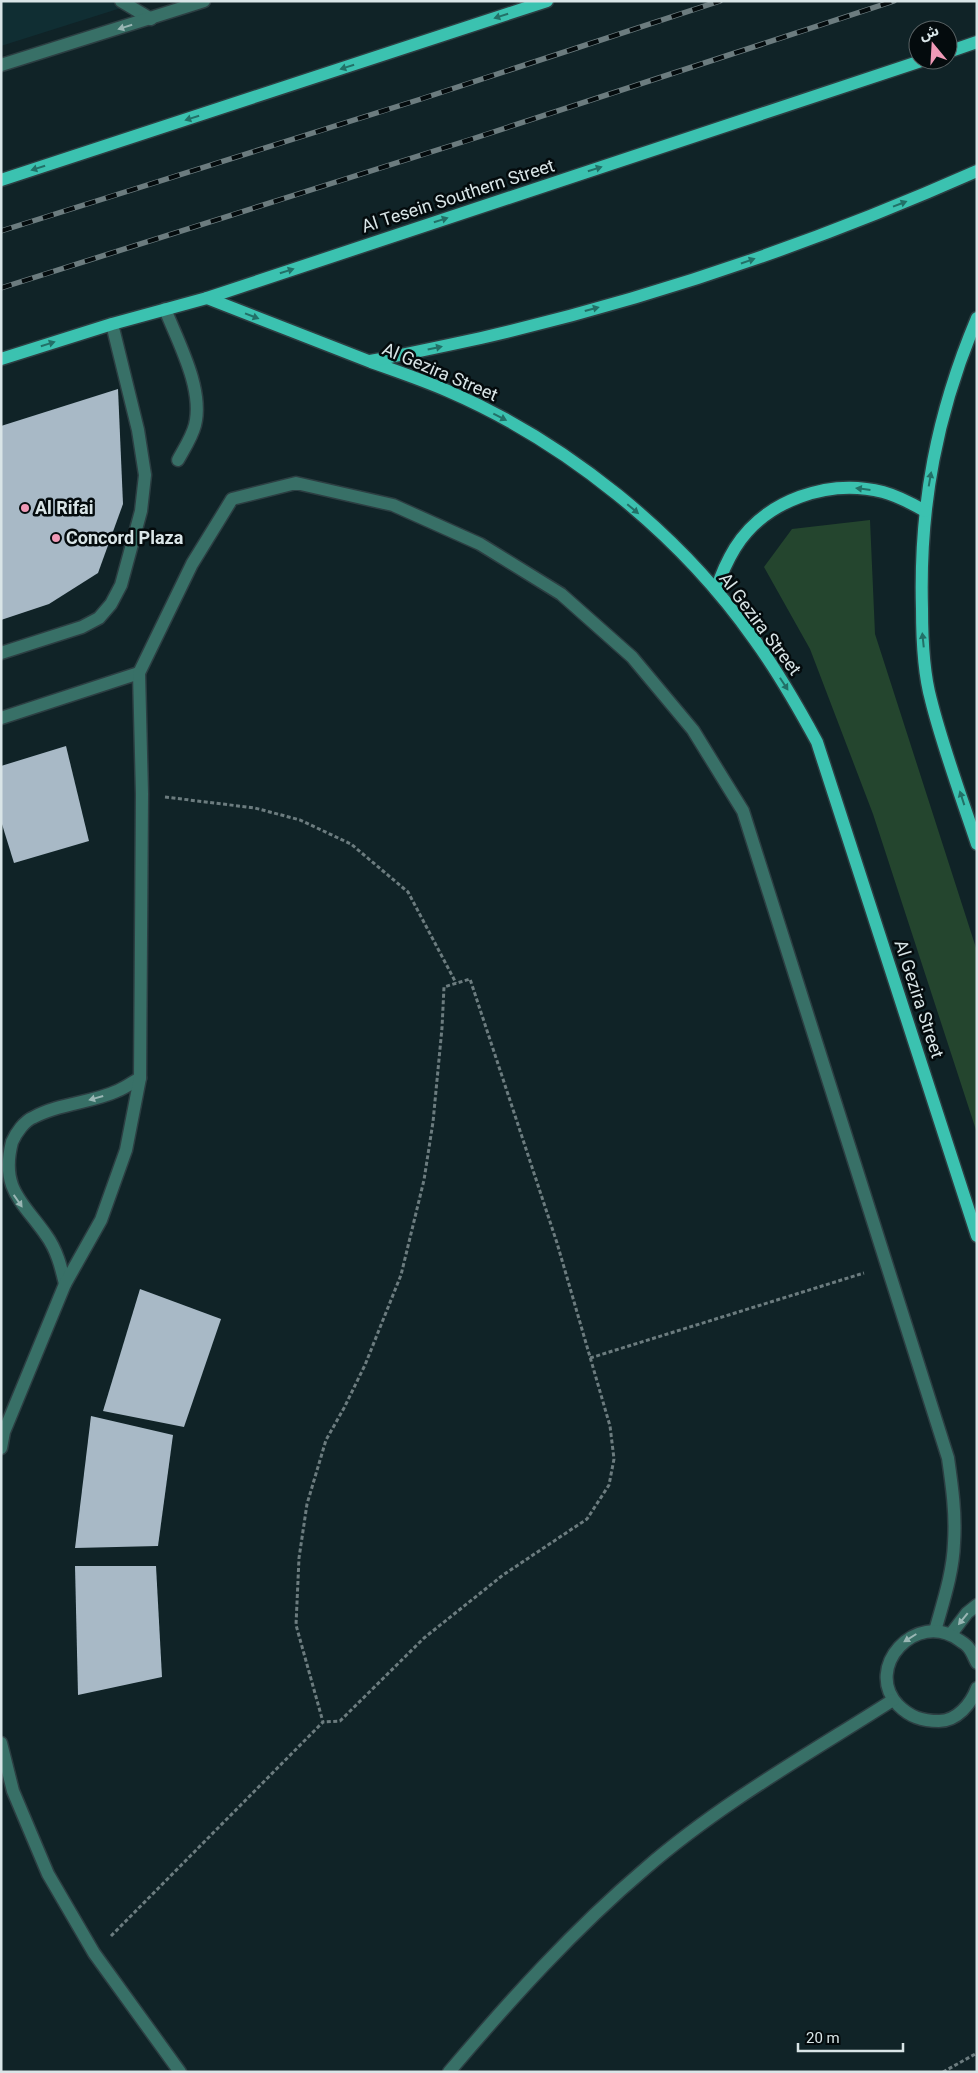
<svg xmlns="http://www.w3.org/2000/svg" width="978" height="2073" font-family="Roboto,'Noto Sans Arabic',sans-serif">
	<rect width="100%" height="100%" fill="#102327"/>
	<!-- built -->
	<polygon fill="#102e33" points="1,1 143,1 1,46"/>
	<!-- green -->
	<polygon fill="#24452e" points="870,520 875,634 977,951 977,1133 873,814 810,649 764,567 792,529"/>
	<!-- building -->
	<g fill="#a8b9c6">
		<polygon points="118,389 123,504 98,573 49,604 1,620 1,426"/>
		<polygon points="66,746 89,841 14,863 1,821 1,766"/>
		<polygon points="140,1289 221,1319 184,1427 103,1411"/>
		<polygon points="91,1416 173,1435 158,1546 75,1548"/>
		<polygon points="75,1566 156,1566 162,1677 78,1695"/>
	</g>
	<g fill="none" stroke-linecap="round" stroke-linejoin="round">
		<defs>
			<g id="minor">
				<polyline points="121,1 151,19"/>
				<polyline points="1,65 204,1"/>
				<path d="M165,309C178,342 204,389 195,425C192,437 184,449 178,460"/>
				<polyline points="1,653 82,627 99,618 111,604 121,585 141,511 145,475 138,430 112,324"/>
				<polyline points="1,718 139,673"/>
				<path d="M65,1284C61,1267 57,1250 46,1235C23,1202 0,1189 12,1142C16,1133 24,1121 34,1117C60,1103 91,1103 117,1091C125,1088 133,1082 140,1078"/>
				<path d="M1,1448L4,1432L65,1284L101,1220L126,1150L140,1078L142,794L139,673L192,564L232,499L296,483L393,505L480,544L561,594L632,657L693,730L743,811L948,1458C952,1486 956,1514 954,1543C953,1573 943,1602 935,1631"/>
				<polyline points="951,1634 967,1613 977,1605"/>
				<path d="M977,1663C974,1658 972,1651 968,1647C966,1644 962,1642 959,1640C916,1609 863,1668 898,1705C910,1717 922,1721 939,1721C957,1721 971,1704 977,1688"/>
				<polyline points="1,1743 13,1791 48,1874 94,1953 180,2072"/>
				<path d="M449,2072C511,1999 573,1930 646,1868C721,1803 810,1753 893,1700"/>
			</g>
			<g id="major">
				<polyline points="948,52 977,42"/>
				<polyline points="1,180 547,1"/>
				<path d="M207,298C262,319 316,341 371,362C396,371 423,380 448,391C566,442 680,534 754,639C778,672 798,707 817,742L977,1236"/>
				<path d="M977,318C937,413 919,505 922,609C922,638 923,671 931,700C943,748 961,796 977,844"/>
				<polyline points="1,359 112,324 207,298 924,60"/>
				<path d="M370,361C407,354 444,346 481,338C651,299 817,242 977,171"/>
				<path d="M716,590C721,575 727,561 735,548C765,500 829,478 883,492C898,496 911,503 925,511"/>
			</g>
		</defs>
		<!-- minor casing -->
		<use href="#minor" stroke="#2c3e42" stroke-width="15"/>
		<!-- major casing -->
		<use href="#major" stroke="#2c3e42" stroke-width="15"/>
		<!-- path -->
		<g stroke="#6c7c7f" stroke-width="3" stroke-dasharray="4 2.5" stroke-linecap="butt">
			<polyline points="165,797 255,808 300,820 351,844 408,892 456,983"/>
			<polyline points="590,1358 864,1273"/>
			<polyline points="111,1936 323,1722 296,1625 299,1558 307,1504 326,1440 344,1408 365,1365 401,1275 424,1180 433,1122 442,1028 444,987 470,979 557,1243 610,1426 614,1459 609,1485 587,1519 503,1575 424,1638 340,1721 323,1722"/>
			<polyline points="943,2072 977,2053"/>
		</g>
		<!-- minor -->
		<use href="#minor" stroke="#387067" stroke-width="12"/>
		<!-- major -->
		<use href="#major" stroke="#3bc2b0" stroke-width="12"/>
		<defs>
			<g id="rail">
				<polyline points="1,231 421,99 720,1"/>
				<polyline points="1,288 472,139 894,1"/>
			</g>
		</defs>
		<!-- rail casing -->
		<use href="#rail" stroke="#6c7c7f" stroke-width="5.5"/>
		<!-- rail -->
		<use href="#rail" stroke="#040b0d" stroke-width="4" stroke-dasharray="11" stroke-linecap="butt"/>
	</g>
	<!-- one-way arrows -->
	<defs><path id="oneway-solid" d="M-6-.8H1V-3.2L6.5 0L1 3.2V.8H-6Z" transform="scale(1.25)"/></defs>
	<g fill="#227067">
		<use href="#oneway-solid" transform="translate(501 16) rotate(162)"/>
		<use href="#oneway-solid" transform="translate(347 67) rotate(162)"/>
		<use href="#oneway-solid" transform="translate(192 118) rotate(162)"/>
		<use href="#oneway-solid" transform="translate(38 168) rotate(162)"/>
		<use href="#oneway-solid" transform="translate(595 169) rotate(-18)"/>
		<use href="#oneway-solid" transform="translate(900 204) rotate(-21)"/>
		<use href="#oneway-solid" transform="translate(441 220) rotate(-18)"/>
		<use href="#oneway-solid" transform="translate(748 261) rotate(-19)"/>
		<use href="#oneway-solid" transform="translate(287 271) rotate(-18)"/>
		<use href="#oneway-solid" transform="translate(592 309) rotate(-15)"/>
		<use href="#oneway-solid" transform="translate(252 316) rotate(21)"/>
		<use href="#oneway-solid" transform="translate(48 344) rotate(-17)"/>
		<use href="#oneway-solid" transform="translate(435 348) rotate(-12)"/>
		<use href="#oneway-solid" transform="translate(500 417) rotate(27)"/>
		<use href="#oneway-solid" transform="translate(930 479) rotate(-80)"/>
		<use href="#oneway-solid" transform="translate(863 489) rotate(-173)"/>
		<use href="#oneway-solid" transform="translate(633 509) rotate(40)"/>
		<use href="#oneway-solid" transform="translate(923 640) rotate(-96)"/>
		<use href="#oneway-solid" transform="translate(784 684) rotate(57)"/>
		<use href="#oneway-solid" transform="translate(962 798) rotate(-108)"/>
	</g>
	<g fill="#99b6b4">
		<use href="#oneway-solid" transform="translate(125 27) rotate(163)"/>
		<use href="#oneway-solid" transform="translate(96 1098) rotate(164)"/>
		<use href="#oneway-solid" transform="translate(18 1201) rotate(55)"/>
		<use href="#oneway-solid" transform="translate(963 1619) rotate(129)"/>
		<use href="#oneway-solid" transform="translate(910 1638) rotate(148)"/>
	</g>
	<!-- markers -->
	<g fill="#f09ab7" stroke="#040b0d" stroke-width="2">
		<circle cx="25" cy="508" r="5"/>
		<circle cx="56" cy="538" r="5"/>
	</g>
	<g text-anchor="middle" stroke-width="5" stroke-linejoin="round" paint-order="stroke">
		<!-- street labels -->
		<g font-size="18" fill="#d9e5e7" stroke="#040b0d">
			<text transform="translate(458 196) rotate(-18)" y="6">Al Tesein Southern Street</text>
			<text transform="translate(440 372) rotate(23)" y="6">Al Gezira Street</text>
			<text transform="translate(760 624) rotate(53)" y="6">Al Gezira Street</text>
			<text transform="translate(919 999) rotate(72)" y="6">Al Gezira Street</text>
		</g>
		<!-- poi labels -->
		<g font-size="18" font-weight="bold" fill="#d9e5e7" stroke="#040b0d" text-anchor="start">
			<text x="35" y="514">Al Rifai</text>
			<text x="66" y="544">Concord Plaza</text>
		</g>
	</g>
	<!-- border -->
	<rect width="978" height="2073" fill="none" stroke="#d9e5e7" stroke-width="5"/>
	<!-- north arrow -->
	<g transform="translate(933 45) rotate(342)"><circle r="24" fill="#040b0d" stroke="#596264"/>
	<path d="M0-4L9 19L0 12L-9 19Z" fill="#f09ab7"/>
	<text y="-8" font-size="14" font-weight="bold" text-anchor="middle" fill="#d9e5e7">ش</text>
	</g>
	<!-- scale -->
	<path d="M798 2043v8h105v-8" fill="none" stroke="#d9e5e7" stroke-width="2.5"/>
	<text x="806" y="2043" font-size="15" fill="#d9e5e7" stroke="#040b0d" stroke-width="4" paint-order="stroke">20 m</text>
</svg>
